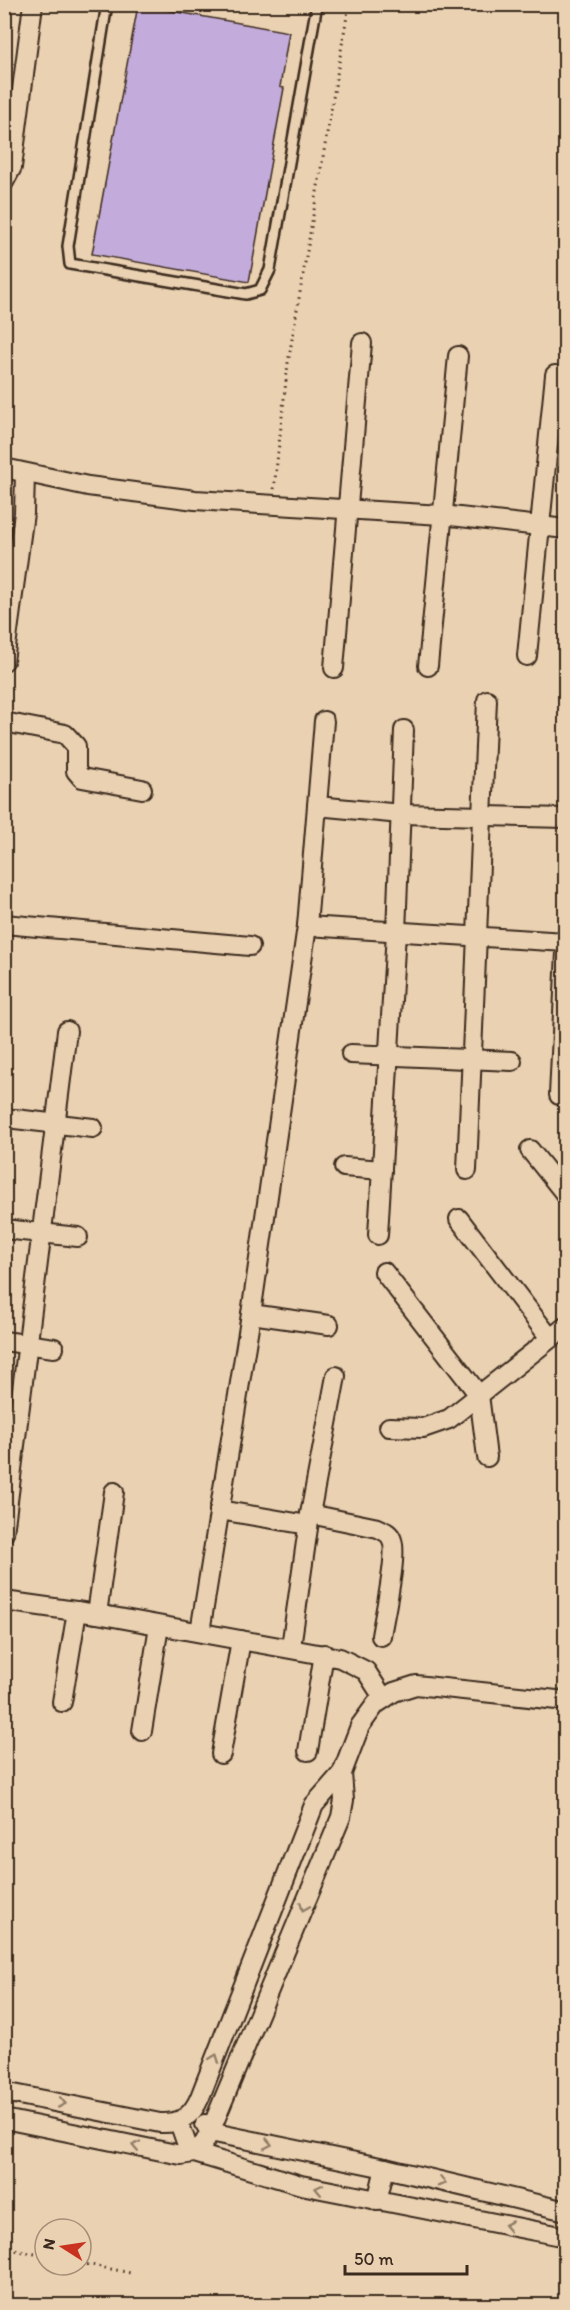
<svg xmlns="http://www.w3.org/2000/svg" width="570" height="2310" font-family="Itim,sans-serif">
	<rect width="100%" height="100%" fill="#ead1b2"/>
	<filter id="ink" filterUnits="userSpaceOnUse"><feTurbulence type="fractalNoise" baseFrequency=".0167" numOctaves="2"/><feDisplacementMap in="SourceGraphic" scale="12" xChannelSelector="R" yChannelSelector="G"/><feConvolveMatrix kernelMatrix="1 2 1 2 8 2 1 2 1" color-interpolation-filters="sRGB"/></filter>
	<g filter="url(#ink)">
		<!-- building -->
		<polygon fill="#c3acdb" stroke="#3b2a1e" stroke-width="1.5" points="138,5 289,32 280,87 284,88 249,282 92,254"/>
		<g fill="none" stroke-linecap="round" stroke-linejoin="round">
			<defs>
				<polyline id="service" points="107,4 68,246 70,264 246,294 260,290 270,270 317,4"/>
				<g id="minor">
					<polyline points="4,182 12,167 33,4"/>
					<polyline points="4,468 88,486 195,500 442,515 566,529"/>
					<polyline points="527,656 555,375"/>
					<polyline points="4,661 24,513 25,473"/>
					<polyline points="428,666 458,356"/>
					<polyline points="334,668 362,343"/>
					<polyline points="4,722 65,734 76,746 76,771 82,778 142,789"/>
					<polyline points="317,806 401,814 566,818"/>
					<polyline points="4,924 250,946"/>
					<polyline points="307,926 566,942"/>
					<polyline points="351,1054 512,1061"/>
					<polyline points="559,1095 566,952"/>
					<polyline points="15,1119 93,1128"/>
					<polyline points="530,1150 566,1195"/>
					<polyline points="344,1167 382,1170"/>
					<polyline points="467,1170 487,700"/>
					<polyline points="459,1219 550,1338"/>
					<polyline points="4,1229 78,1237"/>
					<polyline points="378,1235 396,932 404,730"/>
					<polyline points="384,1272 479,1395 487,1457"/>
					<polyline points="251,1314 329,1325"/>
					<polyline points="4,1341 54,1348"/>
					<polyline points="389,1427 423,1428 449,1419 566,1326"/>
					<polyline points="219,1510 308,1525"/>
					<path d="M310,1514L378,1528C384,1531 390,1533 392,1540C398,1555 384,1617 381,1636"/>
					<polyline points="4,1533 67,1031"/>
					<polyline points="4,1601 97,1614 340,1658 366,1671 384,1699"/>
					<polyline points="97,1614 114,1492"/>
					<polyline points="200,1632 251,1314 307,926 324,721"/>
					<polyline points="291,1647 310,1514 336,1376"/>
					<polyline points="62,1702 77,1611"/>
					<polyline points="142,1731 159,1626"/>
					<polyline points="308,1751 324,1654"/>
					<polyline points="221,1754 241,1640"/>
					<path d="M4,2092L160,2123C181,2124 192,2116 200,2097L314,1805L342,1773L360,1726L376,1704L394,1692L416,1685L566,1701"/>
					<polyline points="4,2119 181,2155 194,2153 301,2185 566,2237"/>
					<polyline points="179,2122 187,2145 194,2153"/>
					<polyline points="205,2124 210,2132 385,2168 566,2211"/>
					<polyline points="194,2153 204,2143 210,2132 341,1817 344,1800 342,1773"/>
					<polyline points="377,2201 385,2168"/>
				</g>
			</defs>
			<!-- service casing -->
			<use href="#service" stroke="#3b2a1e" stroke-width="14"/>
			<!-- minor casing -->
			<use href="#minor" stroke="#3b2a1e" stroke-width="22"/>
			<!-- path -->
			<g stroke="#3b2a1e" stroke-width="3" stroke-dasharray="1.5 4.5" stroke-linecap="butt">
				<polyline points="274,489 288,363 349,4"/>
				<polyline points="4,2248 45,2256"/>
				<polyline points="81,2263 131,2273"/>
			</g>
			<!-- service -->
			<use href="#service" stroke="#ead1b2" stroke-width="9"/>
			<!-- minor -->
			<use href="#minor" stroke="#ead1b2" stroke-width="18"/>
		</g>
		<!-- one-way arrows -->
		<defs><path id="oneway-chevron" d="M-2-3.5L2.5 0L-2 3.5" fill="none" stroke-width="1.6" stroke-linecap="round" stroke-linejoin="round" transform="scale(1.5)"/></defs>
		<g stroke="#927e68">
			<use href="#oneway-chevron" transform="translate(304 1907) rotate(113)"/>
			<use href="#oneway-chevron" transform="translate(215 2058) rotate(-69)"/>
			<use href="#oneway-chevron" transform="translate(62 2103) rotate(11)"/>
			<use href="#oneway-chevron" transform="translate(268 2144) rotate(12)"/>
			<use href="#oneway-chevron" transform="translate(136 2146) rotate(-168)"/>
			<use href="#oneway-chevron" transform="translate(442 2182) rotate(14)"/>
			<use href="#oneway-chevron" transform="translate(319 2189) rotate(-168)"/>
			<use href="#oneway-chevron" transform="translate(508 2226) rotate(-169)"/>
		</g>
	</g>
	<!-- margin -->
	<rect width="570" height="2310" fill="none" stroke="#ead1b2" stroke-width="24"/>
	<rect x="12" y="12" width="546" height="2286" fill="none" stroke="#3b2a1e" stroke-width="2" filter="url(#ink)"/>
	<!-- north arrow -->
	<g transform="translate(63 2247) rotate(282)"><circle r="28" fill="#ead1b2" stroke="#a48e77" stroke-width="1.5"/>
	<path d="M0-4.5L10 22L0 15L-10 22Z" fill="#c8321e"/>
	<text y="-9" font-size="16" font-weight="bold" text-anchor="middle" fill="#3b2a1e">N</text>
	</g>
	<!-- scale -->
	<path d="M345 2265v9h122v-9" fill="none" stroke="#3b2a1e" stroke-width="3"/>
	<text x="354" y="2265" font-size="18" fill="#3b2a1e" stroke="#ead1b2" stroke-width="4.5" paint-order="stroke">50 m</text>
</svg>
